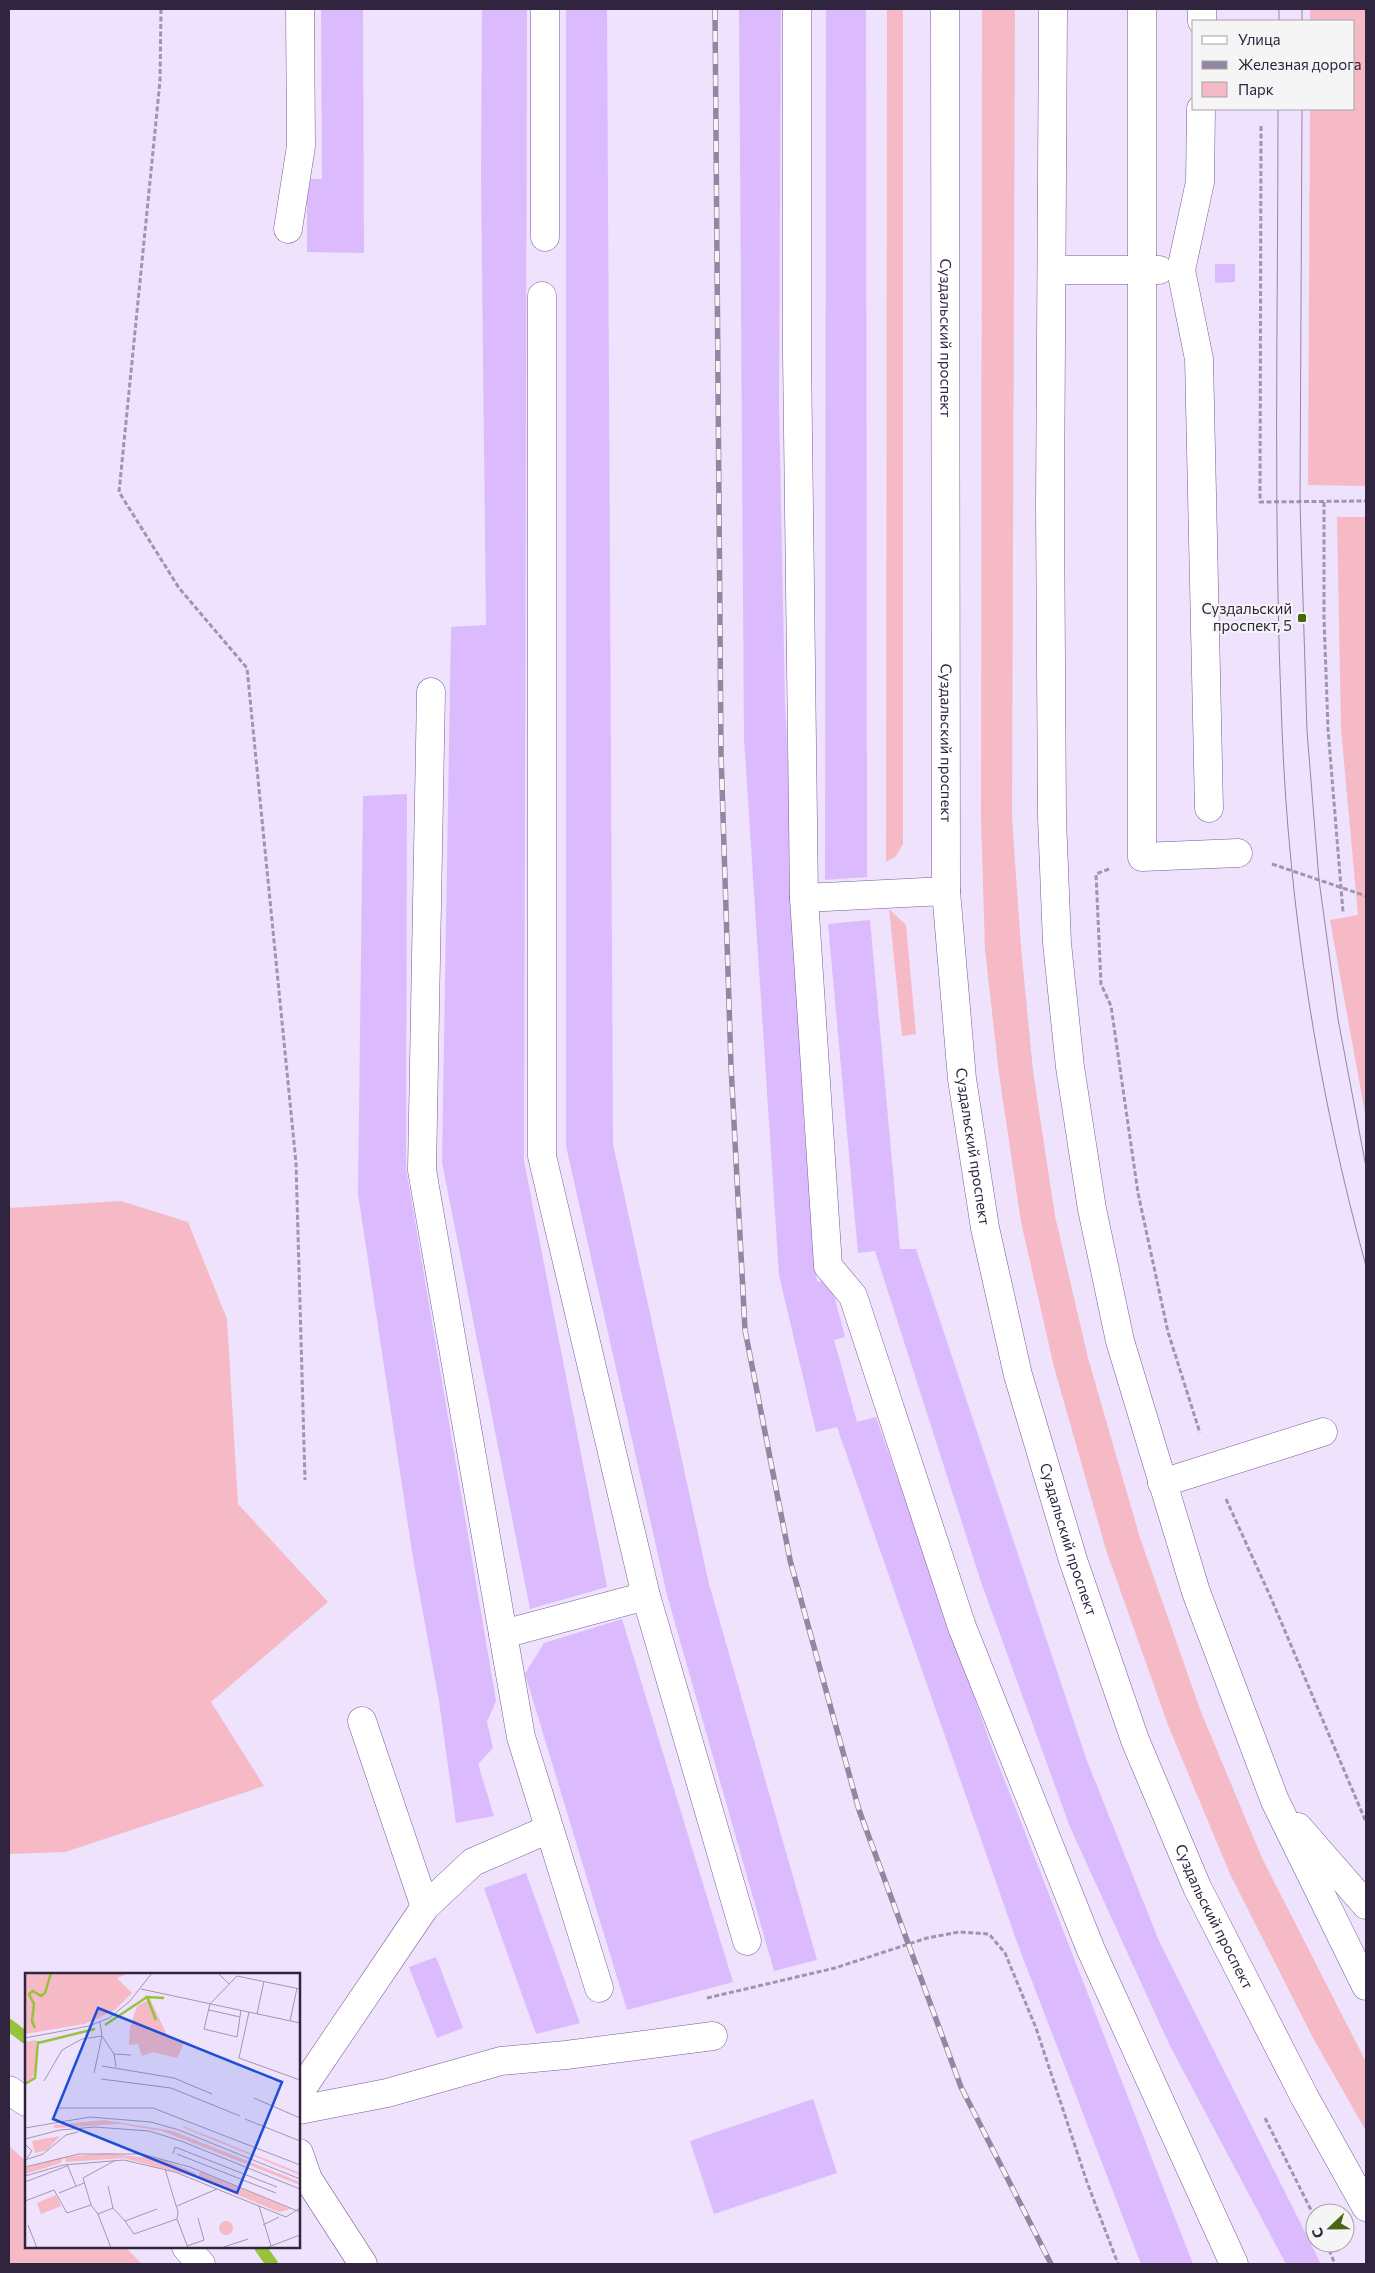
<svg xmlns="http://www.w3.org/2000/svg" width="1375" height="2273" viewBox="0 0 1375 2273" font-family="Commissioner,sans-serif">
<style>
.green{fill:#f5bac5}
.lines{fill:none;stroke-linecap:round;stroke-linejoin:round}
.stream{stroke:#96c33a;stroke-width:12}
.building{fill:#dbbbfd}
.minor-casing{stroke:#795b97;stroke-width:29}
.major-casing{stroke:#795b97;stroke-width:29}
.path{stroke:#a094ae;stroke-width:3;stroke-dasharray:5 2.5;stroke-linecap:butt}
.minor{stroke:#fff;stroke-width:28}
.major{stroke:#fff;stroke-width:28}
.tram{stroke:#9386a1;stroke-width:1}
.rail-casing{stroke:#9386a1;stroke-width:5.5}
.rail{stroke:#f5f5f5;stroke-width:4;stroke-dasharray:11;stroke-linecap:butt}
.poi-dot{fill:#4b6515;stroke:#f5f5f5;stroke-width:2}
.labels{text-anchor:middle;stroke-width:4;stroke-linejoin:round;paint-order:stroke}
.street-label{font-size:15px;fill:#31243e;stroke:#f5f5f5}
.poi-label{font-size:15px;fill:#31243e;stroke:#f5f5f5;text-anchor:end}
.inset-river{fill:none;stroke:#96c33a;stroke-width:2.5}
.inset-road{fill:none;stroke:#a296b1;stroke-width:1}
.view{fill:#1d4ed8;fill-opacity:0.15;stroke:#1d4ed8;stroke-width:2.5}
.inset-edge{fill:none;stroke:#31243e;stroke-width:2.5}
</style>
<rect width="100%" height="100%" fill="#eee2fd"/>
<g class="green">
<path d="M887 9H903V844L896 856 886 862Z"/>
<path d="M982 9H1015L1012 818 1021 947 1033 1071 1055 1216 1088 1358 1140 1538 1201 1712 1262 1858 1366 2062V2131L1313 2038 1230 1874 1168 1725 1106 1550 1054 1367 1021 1222 999 1074 985 950 981 819Z"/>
<path d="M1310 9H1366V486L1308 485 1310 109H1354V21H1310Z"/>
<path d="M1337 517H1366V1119L1330 920 1358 915 1341 729Z"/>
<path d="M889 909 906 925 916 1034 902 1036Z"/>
<path d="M121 1201 188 1222 227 1319 238 1504 328 1602 211 1702 264 1786 65 1852 9 1854V1208Z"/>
<path d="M9 2146 26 2161V2247H125L142 2264H9Z"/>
</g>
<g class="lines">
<g class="stream">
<path d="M9 2025 26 2038"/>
<path d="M260 2247 272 2264"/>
</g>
</g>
<g class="building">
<path d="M321 9H363L364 253 307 252V179H322Z"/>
<path d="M482 9H527L524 1161 607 1587 530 1609 442 1162 451 627 486 625 481 178Z"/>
<path d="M566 9H607L613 1144 709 1584 817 1960 774 1971 667 1595 566 1146Z"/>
<path d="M739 9H781L779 406 785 702 804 1126 817 1282 830 1280 845 1337 834 1340 857 1422 876 1417 992 1748 1193 2264H1141L1018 1945 837 1427 816 1432 779 1275 744 739Z"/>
<path d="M826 9H866L867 877 825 880Z"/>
<path d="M1215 264H1235V282L1215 283Z"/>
<path d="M407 794 406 1168 496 1701 487 1722 493 1748 478 1764 494 1816 456 1823 439 1701 413 1558 358 1194 363 796Z"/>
<path d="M870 920 900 1249H916L1087 1761 1159 1941 1321 2264H1286L1169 2044 1070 1827 981 1582 875 1251 858 1253 828 924Z"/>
<path d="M622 1619 733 1982 627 2010 525 1674 544 1643Z"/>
<path d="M526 1873 580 2023 536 2034 484 1888Z"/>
<path d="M436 1957 463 2028 437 2038 409 1967Z"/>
<path d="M813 2099 837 2173 714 2214 690 2141Z"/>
</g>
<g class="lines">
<defs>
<g id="minor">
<path d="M545 9V237"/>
<path d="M797 9V354L804 898 828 1266 853 1296 962 1627 1091 1950 1234 2264"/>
<path d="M1142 9V857L1238 853"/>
<path d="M1202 21V9"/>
<path d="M1201 109 1200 182 1181 270 1199 359 1209 808"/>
<path d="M288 229 301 146 300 9"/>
<path d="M1053 270H1159"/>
<path d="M542 296V1156L646 1596 747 1941"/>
<path d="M431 692 422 1170 521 1737 599 1988"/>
<path d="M804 898 946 891"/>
<path d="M1162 1483 1323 1432"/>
<path d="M503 1634 646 1596"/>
<path d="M362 1721 425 1907"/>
<path d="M9 2090 26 2102"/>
<path d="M299 2093 425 1907 473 1862 549 1829"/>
<path d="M299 2110 387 2093 501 2061 566 2055 713 2036"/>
<path d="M299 2153 308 2179 363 2264"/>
<path d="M186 2247 201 2264"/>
</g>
<g id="major">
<path id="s1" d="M945 9 946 891 962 1079 985 1228 1018 1375 1073 1560 1135 1740 1197 1887 1304 2096 1366 2207"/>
<path d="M1053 9 1050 507 1052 818 1057 943 1070 1067 1092 1209 1120 1341 1196 1592 1275 1801 1366 1986"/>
<path d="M1298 1827 1366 1905"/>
</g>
</defs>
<use href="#minor" class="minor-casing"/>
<use href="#major" class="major-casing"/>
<g class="path">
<path d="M161 9 160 81 119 492 179 588 247 668 296 1163 305 1480"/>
<path d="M1261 126 1260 502 1366 501"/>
<path d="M1324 502V618L1328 729 1343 912"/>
<path d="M1272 864 1366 896"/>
<path d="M1109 869 1096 874 1101 984 1111 1006 1138 1193 1168 1332 1200 1433"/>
<path d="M1226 1499 1271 1598 1366 1822"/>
<path d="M707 1998 835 1968 927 1938 959 1932 989 1934 1005 1953 1036 2028 1087 2182 1118 2264"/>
<path d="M1265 2118 1315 2218"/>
<path d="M1326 2243 1335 2264"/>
</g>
<use href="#minor" class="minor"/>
<use href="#major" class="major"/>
<g class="tram">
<path d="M1279 21V9"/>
<path d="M1302 21V9"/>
<path d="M1278 109C1278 316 1273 523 1282 729 1289 910 1318 1092 1366 1266"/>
<path d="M1302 109 1300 502 1307 731 1319 880 1338 1019 1366 1167"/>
</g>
<defs>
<path id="rail" d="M715 9 721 753 731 1066 745 1330 790 1560 859 1810 961 2087 1051 2264"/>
</defs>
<use href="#rail" class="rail-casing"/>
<use href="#rail" class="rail"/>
</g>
<rect class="poi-dot" x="1297" y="613" width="10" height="10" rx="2.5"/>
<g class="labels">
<g class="street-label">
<text dy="5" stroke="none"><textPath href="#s1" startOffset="329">Суздальский проспект</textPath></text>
<text dy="5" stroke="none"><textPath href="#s1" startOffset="734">Суздальский проспект</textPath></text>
<text dy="5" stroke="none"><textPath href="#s1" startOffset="1139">Суздальский проспект</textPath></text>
<text dy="5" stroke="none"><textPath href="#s1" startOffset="1544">Суздальский проспект</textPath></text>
<text dy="5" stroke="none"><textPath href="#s1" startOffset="1949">Суздальский проспект</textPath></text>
</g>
<g class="poi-label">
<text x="1292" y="614">Суздальский<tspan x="1292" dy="17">проспект, 5</tspan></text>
</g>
</g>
<g transform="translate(25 1973)">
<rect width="275" height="275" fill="#eee2fd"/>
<path d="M0 0H103L92 5 107 20 90 37 60 51 0 61ZM125 26 142 62 159 70 152 85 128 79 117 83 113 71 104 72 105 54 112 33ZM11 67V95L7 106 0 109V69ZM79 147 148 158 275 209V212L137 158 95 151 29 155V152ZM158 153 275 200V202L159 155ZM35 163 22 177 10 180 7 168ZM83 180 139 187 171 200 170 204 99 185 41 189 40 184ZM38 184 36 190 0 201V195ZM175 199 266 236 254 239 172 205ZM31 222 36 233 16 241 12 230ZM194 255a7 7 0 1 1 14 0a7 7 0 1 1-14 0Z" fill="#f5bac5"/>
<path class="inset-river" d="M131 47 122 24 139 25M80 52 122 24M10 55 7 48 9 31 4 21 8 18 16 23 20 20 26 0M13 70 70 56M0 111 10 105 13 68"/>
<path class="inset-road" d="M193 0 204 11M116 16 275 50M184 37 215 44M216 37 212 64 179 56 185 31 212 3 275 16M224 39 214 85 275 107M232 41 239 8M265 48 272 15M75 49 77 63 89 81 91 94M0 65 64 53 84 45 105 28 127 0M89 81 106 82M77 93 149 105 187 121M76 106 146 115 215 143M19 108 37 77 57 66 77 63 69 100M229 125 275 145M33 135H128L275 192M220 146 275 168M0 155 65 144 126 149 154 157 275 206M0 166 35 157 70 154 124 158 156 168 275 216M0 171 7 178 2 185M148 181 150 174 252 214M152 181 251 220M0 187 18 181 41 162 53 159M42 191 51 213M0 194 54 181H117L165 194 275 239M0 203 38 192 99 187 150 199 261 244 275 235M0 209 42 193M83 213 88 235M34 220 59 210M0 228 29 217 42 240 66 232 58 205 91 187M66 232 73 241 86 275M152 233 192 216M234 233 246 273 242 275M73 241 88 235 100 248 132 236M152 246 163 275M100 248 109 261 152 246 153 239 140 196M3 252 12 275M238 252 254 244M162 273 179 267 173 245M246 273 275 262M196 275 223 266"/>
<path class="view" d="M73 35 257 109 212 220 28 146Z"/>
<rect width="275" height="275" class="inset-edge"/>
</g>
<rect width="1375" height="2273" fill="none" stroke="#31243e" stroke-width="20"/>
<rect x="1192" y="20" width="162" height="90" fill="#f5f5f5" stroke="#a7a1ac"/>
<rect x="1202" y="36" width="25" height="8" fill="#ffffff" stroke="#a7a1ac"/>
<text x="1238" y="45" font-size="15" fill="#31243e">Улица</text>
<rect x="1202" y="61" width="25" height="8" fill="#9386a1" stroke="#a7a1ac"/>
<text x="1238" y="70" font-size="15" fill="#31243e">Железная дорога</text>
<rect x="1202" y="82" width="25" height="15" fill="#f5bac5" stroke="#a7a1ac"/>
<text x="1238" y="95" font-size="15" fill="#31243e">Парк</text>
<g transform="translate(1330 2228) rotate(248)"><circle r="24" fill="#f5f5f5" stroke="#a7a1ac"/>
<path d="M0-4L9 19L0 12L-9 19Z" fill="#4b6515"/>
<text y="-8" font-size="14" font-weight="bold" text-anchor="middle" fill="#31243e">С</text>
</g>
</svg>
